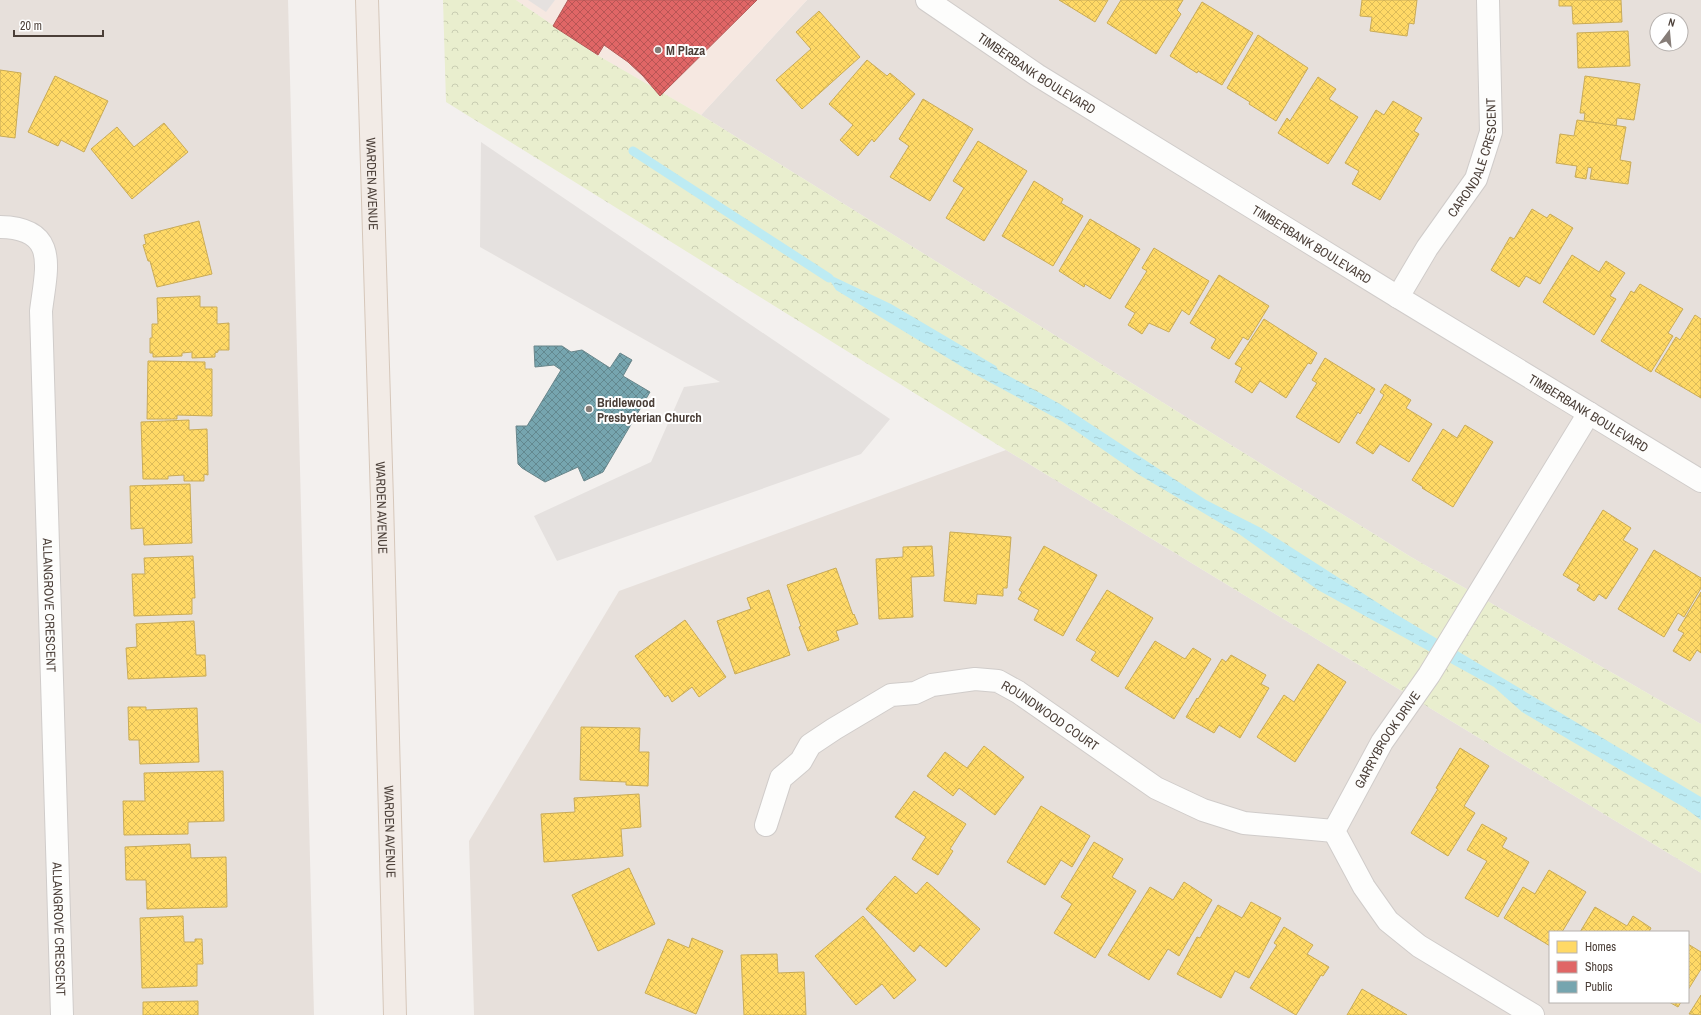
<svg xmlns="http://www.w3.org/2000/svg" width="1701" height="1015" viewBox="0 0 1701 1015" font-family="'Archivo Narrow',sans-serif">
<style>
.residential{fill:#e7e0db;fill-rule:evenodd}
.commercial{fill:#f6e8e1}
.park{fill:url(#park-crowns)}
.parking{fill:#e5e1df}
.water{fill:url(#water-ripples)}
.homes{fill:url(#homes-cross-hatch);stroke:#c9ab58}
.shops{fill:url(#shops-cross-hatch);stroke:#b35a58}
.public{fill:url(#public-cross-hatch);stroke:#69868b}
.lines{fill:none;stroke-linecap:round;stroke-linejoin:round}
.stream{stroke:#bdebf3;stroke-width:9}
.minor-casing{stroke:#d0ccca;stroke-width:24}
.major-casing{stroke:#d6c7ba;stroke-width:24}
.minor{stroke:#fdfdfc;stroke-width:22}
.major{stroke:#f2ebe6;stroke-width:22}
.poi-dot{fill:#867d78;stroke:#fff;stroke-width:1.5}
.labels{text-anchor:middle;stroke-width:4;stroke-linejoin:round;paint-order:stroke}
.poi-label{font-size:13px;font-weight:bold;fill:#4b3f38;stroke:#fff;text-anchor:start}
.street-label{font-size:13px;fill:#4b3f38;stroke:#fff}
</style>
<defs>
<pattern id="park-crowns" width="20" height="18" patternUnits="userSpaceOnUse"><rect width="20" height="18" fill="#e9eece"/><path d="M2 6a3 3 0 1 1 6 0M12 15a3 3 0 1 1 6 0" fill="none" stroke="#c9cdb2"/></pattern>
<pattern id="water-ripples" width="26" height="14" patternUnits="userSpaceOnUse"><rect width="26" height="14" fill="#bdebf3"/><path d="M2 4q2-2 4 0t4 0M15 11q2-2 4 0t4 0" fill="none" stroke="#a4cbd1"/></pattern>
<pattern id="homes-cross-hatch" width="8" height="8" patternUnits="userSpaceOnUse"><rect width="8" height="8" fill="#ffd966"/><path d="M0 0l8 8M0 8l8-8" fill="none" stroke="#dcbb59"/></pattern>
<pattern id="shops-cross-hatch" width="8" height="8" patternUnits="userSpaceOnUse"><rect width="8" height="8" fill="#e06666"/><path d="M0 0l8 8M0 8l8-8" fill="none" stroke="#b85555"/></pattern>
<pattern id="public-cross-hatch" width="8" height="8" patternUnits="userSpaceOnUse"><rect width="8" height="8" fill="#76a5af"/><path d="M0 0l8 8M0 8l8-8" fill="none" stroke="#63888f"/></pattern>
</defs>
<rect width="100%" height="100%" fill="#f3f0ee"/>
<g class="residential">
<path d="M0 0H288L314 1015H0Z"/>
<path d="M807 0H1701V724L1411 557 701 115ZM1657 20H1681V44H1657Z"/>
<path d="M1006 450 1701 873V1015H474L469 841 619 591ZM1550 932H1688V1002H1550Z"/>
</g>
<path class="commercial" d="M516 0H807L701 115 592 52Z"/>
<path class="park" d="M443 0H516L592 52 701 115 1411 557 1701 724V873L1006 450 446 102Z"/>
<g class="parking">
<path d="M528 0H555L546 12Z"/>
<path d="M481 142 890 419 861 454 557 561 534 516 651 462 684 387 720 382 480 247Z"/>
</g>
<path class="water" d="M832 276 891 304 996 366 998 370 1060 404 1206 500 1261 528 1389 610 1701 797V820L1685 808 1522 712 1494 687 1318 590 1239 534 1141 476 1063 422 969 371 836 290 829 279Z"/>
<g class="homes">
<path d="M1059 0H1108L1095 22Z"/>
<path d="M1121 0H1183L1177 10 1181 14 1156 54 1107 23Z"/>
<path d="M1362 0H1417L1414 24 1409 23 1407 36 1370 31 1372 17 1360 16Z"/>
<path d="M1559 0H1621L1622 22 1573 24 1572 6H1559Z"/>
<path d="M1202 2 1253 33 1222 85 1198 71 1197 73 1170 56Z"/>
<path d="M819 11 860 57 802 109 776 80 811 49 796 32Z"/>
<path d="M1628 31 1630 66 1578 68 1577 33Z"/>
<path d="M1258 35 1308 68 1276 121 1249 104 1250 102 1227 88Z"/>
<path d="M867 60 887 76 890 73 915 94 874 142 872 139 858 156 840 140 853 125 829 104Z"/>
<path d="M0 70 21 73 15 138 0 136Z"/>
<path d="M55 76 108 101 84 152 61 140 58 146 28 132Z"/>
<path d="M1585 76 1640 84 1634 120 1617 118 1616 126 1584 121 1585 113H1580Z"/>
<path d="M1318 77 1336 89 1329 99 1358 117 1328 164 1278 133 1287 118 1290 121Z"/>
<path d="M923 99 973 129 930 201 890 177 909 146 899 139Z"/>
<path d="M1393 101 1422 118 1414 131 1419 134 1380 200 1352 184 1359 171 1345 163 1376 110 1384 115Z"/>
<path d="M1577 120 1626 127 1620 160 1631 162 1628 184 1590 179 1592 168 1588 167 1586 179 1575 177 1577 166 1556 163 1560 134 1574 136Z"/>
<path d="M164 123 188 152 132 199 91 149 117 127 134 147Z"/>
<path d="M978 141 1027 171 984 241 946 218 964 188 953 181Z"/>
<path d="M1034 181 1063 199 1061 203 1083 216 1053 266 1002 236Z"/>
<path d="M1532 209 1547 218 1550 214 1573 228 1540 284 1526 276 1519 287 1491 270 1510 237 1514 239Z"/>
<path d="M1090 219 1140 249 1110 299 1085 284 1084 287 1059 271Z"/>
<path d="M199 221 212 274 157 287 150 261H148L143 245 146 244 144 235Z"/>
<path d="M1154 248 1209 281 1189 315 1182 310 1169 332 1149 323 1142 334 1128 325 1135 313 1125 307 1147 271 1142 268Z"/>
<path d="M1572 255 1599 272 1606 261 1625 273 1610 296 1616 299 1594 335 1543 302Z"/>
<path d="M1219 275 1269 306 1248 340 1243 337 1229 359 1211 348 1216 339 1190 323Z"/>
<path d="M1640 284 1683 309 1668 333 1673 336 1651 372 1601 341 1631 291 1634 293Z"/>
<path d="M200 296V307H217V324L229 323V350H218V352L215 353V357L192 358V352L182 353V356L153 357V353H150V338H152V324H158L157 298Z"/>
<path d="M1695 315 1701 319V398L1655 371 1676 337 1680 340Z"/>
<path d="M1264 319 1317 353 1311 364 1308 363 1286 398 1260 381 1252 393 1235 382 1242 368 1235 364Z"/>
<path d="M1325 358 1375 389 1360 414 1358 412 1339 443 1296 417 1317 383 1312 380Z"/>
<path d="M148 361 205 362V369H212V416L177 415V419H147Z"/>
<path d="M1385 384 1411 400 1406 408 1432 424 1409 462 1380 444 1373 454 1356 443 1384 395 1380 392Z"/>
<path d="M189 420V430L207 429 208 475 204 474V481H184V475L168 476V479H143L141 422Z"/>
<path d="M1465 425 1493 442 1453 507 1422 488 1423 487 1412 480 1443 429 1457 438Z"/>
<path d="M190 484 192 543 144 545 143 528 131 529 130 486Z"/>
<path d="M1603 510 1631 528 1623 540 1638 549 1606 599 1599 594 1594 601 1577 590 1580 585 1563 575Z"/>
<path d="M950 532 1011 537 1007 588H1003V596L977 594 976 604 944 601Z"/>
<path d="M932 546 934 576 911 577 913 617 879 619 876 559 903 557V547Z"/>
<path d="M1044 546 1097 575 1063 636 1034 620 1039 610 1018 599 1022 592 1019 590Z"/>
<path d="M1654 550 1701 578V588L1684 617 1678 613 1664 637 1618 609Z"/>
<path d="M193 556 195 598H192V614L134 616 132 574H145L144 558Z"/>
<path d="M836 568 853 615 854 614 858 624 836 631 839 640 808 651 799 627 801 626 787 585Z"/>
<path d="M769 590 790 655 735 674 717 621 751 609 747 598Z"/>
<path d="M1107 590 1153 618 1118 677 1091 660 1096 652 1076 640Z"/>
<path d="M1701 592V653L1697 650 1690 661 1673 651 1684 633 1678 630Z"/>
<path d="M685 620 726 677 699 697 692 687 672 702 668 695 665 697 635 656Z"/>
<path d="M194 621 196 655H205L206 676 128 679 126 648 137 647 136 624Z"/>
<path d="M1155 641 1185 659 1193 648 1211 659 1174 719 1125 688Z"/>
<path d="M1231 655 1266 675 1261 684 1269 688 1240 738 1219 725 1214 733 1186 717 1197 698 1198 699 1222 659 1226 662Z"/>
<path d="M1318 664 1346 682 1295 762 1257 737 1284 695 1294 702Z"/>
<path d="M128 707H146V710L197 708 199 762 140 764 139 740H129Z"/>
<path d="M581 727 640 728 639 752H649L648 786 626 785V782L580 780Z"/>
<path d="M984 746 1024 777 995 815 959 788 953 796 927 776 945 752 967 768Z"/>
<path d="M1460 748 1489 766 1464 806 1475 813 1448 856 1411 833 1438 789 1436 788Z"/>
<path d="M223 771 224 821 188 822V834L124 835 123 801H145L144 773Z"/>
<path d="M914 791 966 824 950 849 953 851 938 875 912 859 926 837 895 817Z"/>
<path d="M639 794 641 827 621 829 623 856 544 862 541 814 575 812 574 798Z"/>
<path d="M1041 806 1090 836 1072 867 1061 860 1045 885 1007 862Z"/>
<path d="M1482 824 1507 838 1502 847 1529 862 1498 917 1465 898 1487 861 1467 850Z"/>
<path d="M1094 842 1123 859 1112 877 1136 891 1095 958 1054 933 1072 904 1061 897Z"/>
<path d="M190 844 191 858 226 857 227 907 147 909 146 880H126L125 847Z"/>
<path d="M629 868 655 924 598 951 572 895Z"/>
<path d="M1549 870 1586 892 1562 932H1550V946L1504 918 1523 887 1535 894Z"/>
<path d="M895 876 916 894 927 882 980 929 946 967 920 945 914 952 866 909Z"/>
<path d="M1184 882 1212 900 1179 956 1168 949 1149 980 1108 955 1150 887 1173 900Z"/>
<path d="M1251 902 1281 918 1249 978 1235 971 1221 998 1177 974 1197 937 1200 938 1218 905 1242 918Z"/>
<path d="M1595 907 1627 926 1633 916 1651 928 1649 932H1580Z"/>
<path d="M183 916 184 942H195V939H202L203 964H197V986L142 988 140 918Z"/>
<path d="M863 916 916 980 894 999 882 984 856 1005 815 956Z"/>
<path d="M1284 927 1313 945 1307 954 1329 967 1323 976 1321 975 1296 1015 1250 988 1277 945 1274 943Z"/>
<path d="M692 938 723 951 696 1014 645 993 668 939 689 948Z"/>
<path d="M1688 944 1701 952V969L1688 990Z"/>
<path d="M777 954 778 973 804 972 806 1015H744L741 955Z"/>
<path d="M1362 989 1402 1012 1407 1015H1347Z"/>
<path d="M1701 995V1015L1689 1014 1696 1003Z"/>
<path d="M198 1001V1015H143V1002Z"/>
<path d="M1669 1002H1681L1678 1007Z"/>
</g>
<path class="shops" d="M568 0H757L660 96 643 76 628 62 604 45 598 55 553 26Z"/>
<path class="public" d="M534 346H562L571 352 582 350 610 368 620 353 632 360 623 376 650 392 603 472 584 481 578 467 545 482 522 468 518 464 516 426H527L561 370 554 365 535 367Z"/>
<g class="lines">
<path class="stream" d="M633 151 829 278"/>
<defs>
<g id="minor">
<path id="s1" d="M927 0 1037 75 1398 297 1701 481"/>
<path id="s2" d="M0 227C60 228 46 269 41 311L62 1015"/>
<path id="s3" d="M1398 297 1427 248 1476 179 1491 132 1488 0"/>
<path id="s4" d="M766 825 781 778 801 761 810 745 834 729 891 695 915 693 932 685 975 679 998 681 1018 692 1156 788 1203 810 1244 823 1334 831"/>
<path id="s5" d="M1533 1015 1419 946 1388 921 1364 887 1334 831 1382 742 1429 675 1589 413"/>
</g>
<g id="major">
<path id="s6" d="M367 0 382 500 395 1015"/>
</g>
</defs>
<use href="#minor" class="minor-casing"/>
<use href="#major" class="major-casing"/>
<use href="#minor" class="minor"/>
<use href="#major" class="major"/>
</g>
<g class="poi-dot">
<circle cx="658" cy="50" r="4"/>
<circle cx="589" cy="409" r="4"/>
</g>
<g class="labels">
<g class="poi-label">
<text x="666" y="55">M Plaza</text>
<text x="597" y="407">Bridlewood<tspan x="597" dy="15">Presbyterian Church</tspan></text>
</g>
<g class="street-label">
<text dy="5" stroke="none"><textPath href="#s1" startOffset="132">TIMBERBANK BOULEVARD</textPath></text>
<text dy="5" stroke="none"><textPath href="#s3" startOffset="161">CARONDALE CRESCENT</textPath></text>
<text dy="5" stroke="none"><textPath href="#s6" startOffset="184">WARDEN AVENUE</textPath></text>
<text dy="5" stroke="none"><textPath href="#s1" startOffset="456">TIMBERBANK BOULEVARD</textPath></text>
<text dy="5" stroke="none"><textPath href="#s1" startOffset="780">TIMBERBANK BOULEVARD</textPath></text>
<text dy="5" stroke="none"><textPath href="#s6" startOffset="508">WARDEN AVENUE</textPath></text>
<text dy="5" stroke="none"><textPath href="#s2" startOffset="409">ALLANGROVE CRESCENT</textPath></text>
<text dy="5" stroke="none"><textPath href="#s4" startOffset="361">ROUNDWOOD COURT</textPath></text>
<text dy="5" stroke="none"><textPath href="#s5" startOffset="384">GARRYBROOK DRIVE</textPath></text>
<text dy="5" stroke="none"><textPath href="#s6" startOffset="832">WARDEN AVENUE</textPath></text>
<text dy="5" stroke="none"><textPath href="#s2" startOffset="733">ALLANGROVE CRESCENT</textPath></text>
</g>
</g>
<rect x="1549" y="931" width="140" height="72" fill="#ffffff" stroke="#b7b2af"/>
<rect x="1557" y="941" width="20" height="12" fill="#ffd966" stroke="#b7b2af"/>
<text x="1585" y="951" font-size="12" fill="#4b3f38">Homes</text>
<rect x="1557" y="961" width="20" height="12" fill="#e06666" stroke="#b7b2af"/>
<text x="1585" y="971" font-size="12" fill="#4b3f38">Shops</text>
<rect x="1557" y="981" width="20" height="12" fill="#76a5af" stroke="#b7b2af"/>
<text x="1585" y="991" font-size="12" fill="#4b3f38">Public</text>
<g transform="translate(1669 32) rotate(16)"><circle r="19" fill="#ffffff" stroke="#b7b2af"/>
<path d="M0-3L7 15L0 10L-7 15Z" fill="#867d78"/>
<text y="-6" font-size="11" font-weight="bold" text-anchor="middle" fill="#4b3f38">N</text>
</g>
<path d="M14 30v6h89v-6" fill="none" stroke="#4b3f38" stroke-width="2"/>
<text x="20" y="30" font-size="12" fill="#4b3f38" stroke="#ffffff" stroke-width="3" paint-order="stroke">20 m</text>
</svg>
